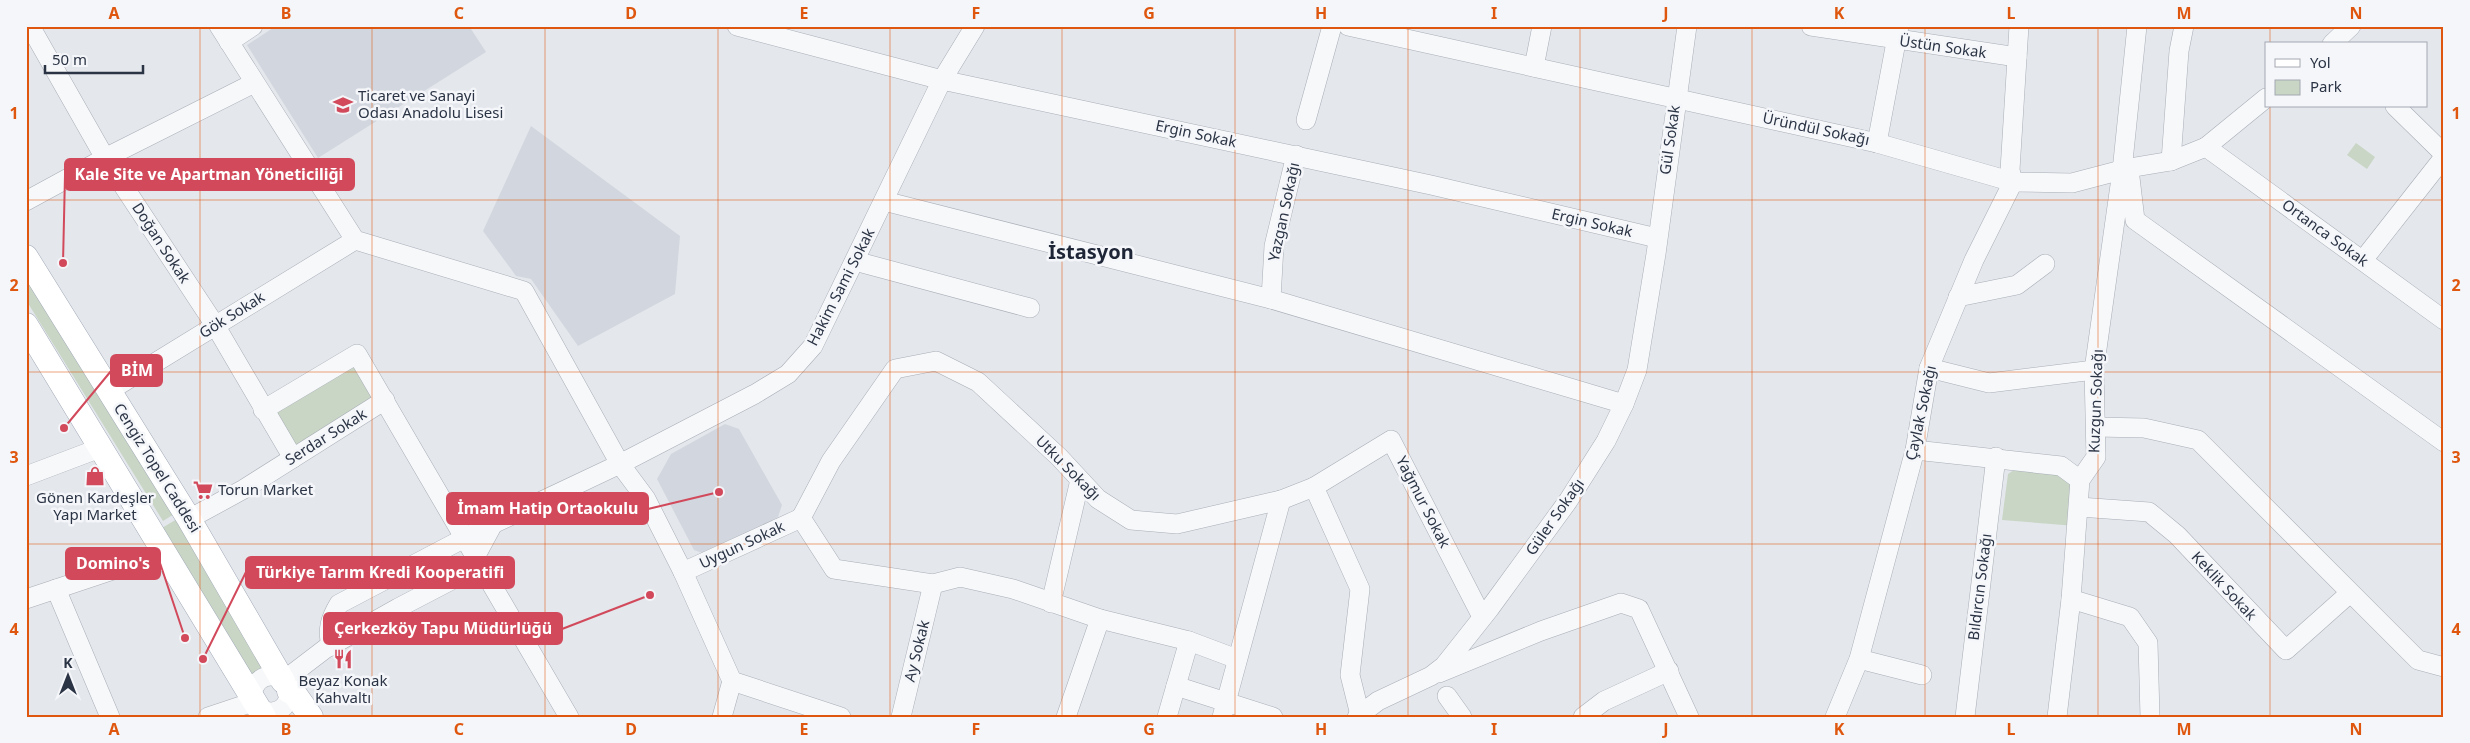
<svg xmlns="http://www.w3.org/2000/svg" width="2470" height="743" viewBox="0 0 2470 743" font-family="'Noto Sans',sans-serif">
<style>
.built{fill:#d2d6de}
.green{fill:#c9d6c5}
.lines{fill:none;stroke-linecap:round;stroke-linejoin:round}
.minor-casing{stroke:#a9aeb7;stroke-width:20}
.major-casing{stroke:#a3abb8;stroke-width:25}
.minor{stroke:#f7f8fa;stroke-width:19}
.major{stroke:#fff;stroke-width:24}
.grid{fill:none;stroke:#df570f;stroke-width:1;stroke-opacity:0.55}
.labels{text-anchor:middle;stroke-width:5;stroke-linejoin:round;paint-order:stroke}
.street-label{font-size:15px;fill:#2b3445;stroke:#f4f6f9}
.poi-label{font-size:15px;fill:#2b3445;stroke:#f4f6f9;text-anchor:start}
.district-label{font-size:20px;font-weight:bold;fill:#1d2536;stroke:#f4f6f9}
.leader{fill:none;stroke:#d1495b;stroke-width:2}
.callout-dot{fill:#d1495b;stroke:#f4f6f9;stroke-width:2}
.callout{fill:#d1495b;stroke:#d1495b;stroke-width:2}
.callout-label{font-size:16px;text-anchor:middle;font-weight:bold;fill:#fff}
.neatline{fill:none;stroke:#df570f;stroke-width:2}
.grid-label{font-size:16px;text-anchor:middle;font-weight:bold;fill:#df570f}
</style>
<rect width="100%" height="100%" fill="#e4e7ec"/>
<g class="built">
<path d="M276 26H469L486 52 318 158 247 45Z"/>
<path d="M531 126 680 236 675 294 578 346 531 279 516 276 483 231Z"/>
<path d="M725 424 739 429 782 505 778 517 708 555 694 550 657 479 671 454Z"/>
</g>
<g class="green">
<path d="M2356 143 2375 157 2367 169 2347 155Z"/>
<path d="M26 264 179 511 163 521 26 300Z"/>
<path d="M354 366 376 397 298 445 295 443 277 412Z"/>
<path d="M2014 470 2057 473 2073 483 2076 526 2002 520 2008 474Z"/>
<path d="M177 519 269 670 251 682 162 528Z"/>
</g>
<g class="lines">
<defs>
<g id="minor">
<path d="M30 26 105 158 215 325 293 458"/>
<path d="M219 26 355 240 524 291 620 464 646 499 683 572 732 681 841 717"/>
<path d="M737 26 942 80 1431 185 1657 238"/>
<path d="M1348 26 1877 143 2013 182 2072 183 2129 168 2171 161 2206 147 2266 98"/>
<path d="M1811 26 2017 57"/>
<path d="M229 42 253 26"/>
<path d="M2332 44 2351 26"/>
<path d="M1534 67 1542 26"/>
<path d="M2395 106 2444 154"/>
<path d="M1306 120 1332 26"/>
<path d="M1877 143 1899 26"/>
<path d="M2206 147 2444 320"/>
<path d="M2171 161 2179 51 2184 26"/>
<path d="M2129 169 2135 220 2444 442"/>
<path d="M26 201 105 158 254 83"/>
<path d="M884 201 1271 299 1624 404"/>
<path d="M2363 260 2444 157"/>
<path d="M855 261 1030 308"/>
<path d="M1958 297 2017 285 2045 264"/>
<path d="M1271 299 1274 246 1296 155"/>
<path d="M1929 368 1989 383 2094 370"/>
<path d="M109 391 355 240"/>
<path d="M263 410 357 354 569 717"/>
<path d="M2096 427 2144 428 2198 440 2418 660 2444 667"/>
<path d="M1915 450 2061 466 2080 480"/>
<path d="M26 476 100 448"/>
<path d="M1314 487 1391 440 1482 617"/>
<path d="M2079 507 2149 512 2177 535 2286 650 2350 593"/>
<path d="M801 518 831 461 895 369 936 361 978 382 1059 457 1098 499 1131 520 1177 524 1281 500 1314 487 1360 589 1350 675 1360 715"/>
<path d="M801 518 834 569 933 584 960 577 1013 589 1100 619 1189 641 1237 659"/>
<path d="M189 519 244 489 385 400"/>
<path d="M683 572 801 518"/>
<path d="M56 589 110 717"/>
<path d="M26 599 164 553"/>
<path d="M2071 599 2130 617 2148 643 2150 717"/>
<path d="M1051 603 1080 480"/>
<path d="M331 646C327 629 330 619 339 604L476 532"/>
<path d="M1859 659 1922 675"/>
<path d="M1439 673 1541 631 1621 603 1639 609 1689 717"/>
<circle cx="271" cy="694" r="18"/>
<path d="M283 681 325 649 398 608 467 572 493 524 620 464 755 394 788 374 813 346 942 80 975 26"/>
<path d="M1176 686 1273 717"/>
<path d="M1447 696 1462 717"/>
<path d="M208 717 253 702"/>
<path d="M722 717 732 681"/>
<path d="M901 717 933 584"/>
<path d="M1066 717 1100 619"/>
<path d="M1167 717 1189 641"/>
<path d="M1222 717 1281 500"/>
<path d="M1357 717 1378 701 1431 676 1444 666 1490 608 1568 501 1606 441 1624 404 1637 370 1656 254 1687 26"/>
<path d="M1583 717 1604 701 1669 671"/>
<path d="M1835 717 1859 659 1915 450 1929 368 1974 260 2013 182 2010 170 2019 26"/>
<path d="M1965 717 1996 457"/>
<path d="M2057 717 2071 599 2080 480 2096 457 2094 370 2122 171 2137 26"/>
</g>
<g id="major">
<path d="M26 257 189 519 283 681"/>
<path d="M26 325 264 717"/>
<path d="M289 691 294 693 311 717"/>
</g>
</defs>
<use href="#minor" class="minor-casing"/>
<use href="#major" class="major-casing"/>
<use href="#minor" class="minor"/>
<use href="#major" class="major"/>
</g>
<path class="grid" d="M200 26V717M372 26V717M545 26V717M718 26V717M890 26V717M1062 26V717M1235 26V717M1408 26V717M1580 26V717M1752 26V717M1925 26V717M2098 26V717M2270 26V44M2270 106V717M26 200H2444M26 372H2444M26 544H2444"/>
<defs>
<symbol id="school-bare" viewBox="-9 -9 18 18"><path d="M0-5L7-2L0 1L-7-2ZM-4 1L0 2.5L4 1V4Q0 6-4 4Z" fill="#d1495b" stroke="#f4f6f9" stroke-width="2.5" paint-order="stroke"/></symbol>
<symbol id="shop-bare" viewBox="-9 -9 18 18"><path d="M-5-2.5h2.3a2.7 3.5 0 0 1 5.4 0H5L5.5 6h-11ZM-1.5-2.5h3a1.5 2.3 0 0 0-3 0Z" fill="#d1495b" stroke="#f4f6f9" stroke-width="2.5" paint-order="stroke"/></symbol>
<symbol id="supermarket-bare" viewBox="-9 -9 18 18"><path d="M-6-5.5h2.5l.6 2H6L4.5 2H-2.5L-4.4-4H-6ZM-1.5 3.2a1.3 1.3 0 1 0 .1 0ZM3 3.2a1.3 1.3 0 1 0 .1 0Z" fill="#d1495b" stroke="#f4f6f9" stroke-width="2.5" paint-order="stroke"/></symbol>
<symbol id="restaurant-bare" viewBox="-9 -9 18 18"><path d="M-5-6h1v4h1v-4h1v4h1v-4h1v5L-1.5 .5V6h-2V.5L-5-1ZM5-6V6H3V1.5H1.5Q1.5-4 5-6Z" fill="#d1495b" stroke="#f4f6f9" stroke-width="2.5" paint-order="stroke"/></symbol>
</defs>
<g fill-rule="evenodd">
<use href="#school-bare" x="329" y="91" width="28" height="28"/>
<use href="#shop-bare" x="81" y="462" width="28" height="28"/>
<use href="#supermarket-bare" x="189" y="476" width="28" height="28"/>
<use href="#restaurant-bare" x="329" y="645" width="28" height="28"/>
</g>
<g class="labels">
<g class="street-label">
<text transform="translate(1943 47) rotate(8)" y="5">Üstün Sokak</text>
<text transform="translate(1816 129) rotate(12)" y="5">Üründül Sokağı</text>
<text transform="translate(1196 134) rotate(12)" y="5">Ergin Sokak</text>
<text transform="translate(1670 140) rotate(-82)" y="5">Gül Sokak</text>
<text transform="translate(1284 212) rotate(-78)" y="5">Yazgan Sokağı</text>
<text transform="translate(1592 223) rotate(13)" y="5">Ergin Sokak</text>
<text transform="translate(2325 233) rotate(36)" y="5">Ortanca Sokak</text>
<text transform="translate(161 243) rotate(57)" y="5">Doğan Sokak</text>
<text transform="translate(841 287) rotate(-63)" y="5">Hakim Sami Sokak</text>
<text transform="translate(232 315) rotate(-32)" y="5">Gök Sokak</text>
<text transform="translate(2096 401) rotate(-88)" y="5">Kuzgun Sokağı</text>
<text transform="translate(1921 413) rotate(-78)" y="5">Çaylak Sokağı</text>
<text transform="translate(326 437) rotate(-32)" y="5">Serdar Sokak</text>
<text transform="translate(157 468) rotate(58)" y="5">Cengiz Topel Caddesi</text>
<text transform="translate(1068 468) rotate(45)" y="5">Utku Sokağı</text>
<text transform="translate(1423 502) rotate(63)" y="5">Yağmur Sokak</text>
<text transform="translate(1555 517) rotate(-55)" y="5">Güler Sokağı</text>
<text transform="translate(742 545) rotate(-25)" y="5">Uygun Sokak</text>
<text transform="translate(2224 586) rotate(47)" y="5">Keklik Sokak</text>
<text transform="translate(1980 587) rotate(-83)" y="5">Bıldırcın Sokağı</text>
<text transform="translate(917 651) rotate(-76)" y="5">Ay Sokak</text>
</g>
<g class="poi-label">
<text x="358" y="101">Ticaret ve Sanayi<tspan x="358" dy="17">Odası Anadolu Lisesi</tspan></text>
<text x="218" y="495">Torun Market</text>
<text x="95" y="503" text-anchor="middle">Gönen Kardeşler<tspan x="95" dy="17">Yapı Market</tspan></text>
<text x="343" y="686" text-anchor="middle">Beyaz Konak<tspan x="343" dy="17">Kahvaltı</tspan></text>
</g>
<g class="district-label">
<text x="1091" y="259">İstasyon</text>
</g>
</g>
<path class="leader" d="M63 263L65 175M64 428L111 371M719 492L648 509M185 638L160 563M203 659L246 572M650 595L562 629"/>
<g class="callout-dot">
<circle cx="63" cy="263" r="5"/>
<circle cx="64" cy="428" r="5"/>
<circle cx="719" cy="492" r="5"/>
<circle cx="185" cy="638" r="5"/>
<circle cx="203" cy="659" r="5"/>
<circle cx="650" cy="595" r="5"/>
</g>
<g class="callout">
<rect x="65" y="159" width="289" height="31" rx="5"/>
<rect x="111" y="355" width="51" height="31" rx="5"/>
<rect x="447" y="493" width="201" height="31" rx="5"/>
<rect x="66" y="548" width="94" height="31" rx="5"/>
<rect x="246" y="557" width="268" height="31" rx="5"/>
<rect x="324" y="613" width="238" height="31" rx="5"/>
</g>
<g class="callout-label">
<text x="209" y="180">Kale Site ve Apartman Yöneticiliği</text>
<text x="137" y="376">BİM</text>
<text x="548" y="514">İmam Hatip Ortaokulu</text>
<text x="113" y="569">Domino's</text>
<text x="380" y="578">Türkiye Tarım Kredi Kooperatifi</text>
<text x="443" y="634">Çerkezköy Tapu Müdürlüğü</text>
</g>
<rect width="2470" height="743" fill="none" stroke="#f4f6f9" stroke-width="55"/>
<rect x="2265" y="42" width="162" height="65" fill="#f4f6f9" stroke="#a4a8b1"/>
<rect x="2275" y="59" width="25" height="8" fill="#ffffff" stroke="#a4a8b1"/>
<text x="2310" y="68" font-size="15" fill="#2b3445">Yol</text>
<rect x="2275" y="80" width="25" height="15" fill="#c9d6c5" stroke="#a4a8b1"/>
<text x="2310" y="92" font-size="15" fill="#2b3445">Park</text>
<g transform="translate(68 676)" stroke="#f4f6f9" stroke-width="4" paint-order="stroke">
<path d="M0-4L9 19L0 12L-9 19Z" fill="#2b3445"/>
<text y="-8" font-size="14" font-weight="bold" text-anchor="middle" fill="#2b3445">K</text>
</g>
<path d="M45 65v8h98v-8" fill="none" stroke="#2b3445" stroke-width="2.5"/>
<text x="52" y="65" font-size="15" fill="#2b3445" stroke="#f4f6f9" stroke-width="4" paint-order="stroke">50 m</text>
<rect x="28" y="28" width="2414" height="688" class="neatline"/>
<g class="grid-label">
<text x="114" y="19">A</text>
<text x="286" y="19">B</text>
<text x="459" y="19">C</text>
<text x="631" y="19">D</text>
<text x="804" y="19">E</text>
<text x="976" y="19">F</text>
<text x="1149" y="19">G</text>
<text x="1321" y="19">H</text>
<text x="1494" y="19">I</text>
<text x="1666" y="19">J</text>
<text x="1839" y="19">K</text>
<text x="2011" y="19">L</text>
<text x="2184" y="19">M</text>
<text x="2356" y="19">N</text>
<text x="14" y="119">1</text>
<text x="2456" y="119">1</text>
<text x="14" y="291">2</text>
<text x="2456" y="291">2</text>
<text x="14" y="463">3</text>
<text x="2456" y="463">3</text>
<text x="14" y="635">4</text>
<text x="2456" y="635">4</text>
<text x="114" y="735">A</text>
<text x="286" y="735">B</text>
<text x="459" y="735">C</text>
<text x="631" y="735">D</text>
<text x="804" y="735">E</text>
<text x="976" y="735">F</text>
<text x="1149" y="735">G</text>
<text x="1321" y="735">H</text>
<text x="1494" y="735">I</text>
<text x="1666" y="735">J</text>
<text x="1839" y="735">K</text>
<text x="2011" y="735">L</text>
<text x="2184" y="735">M</text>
<text x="2356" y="735">N</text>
</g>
</svg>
